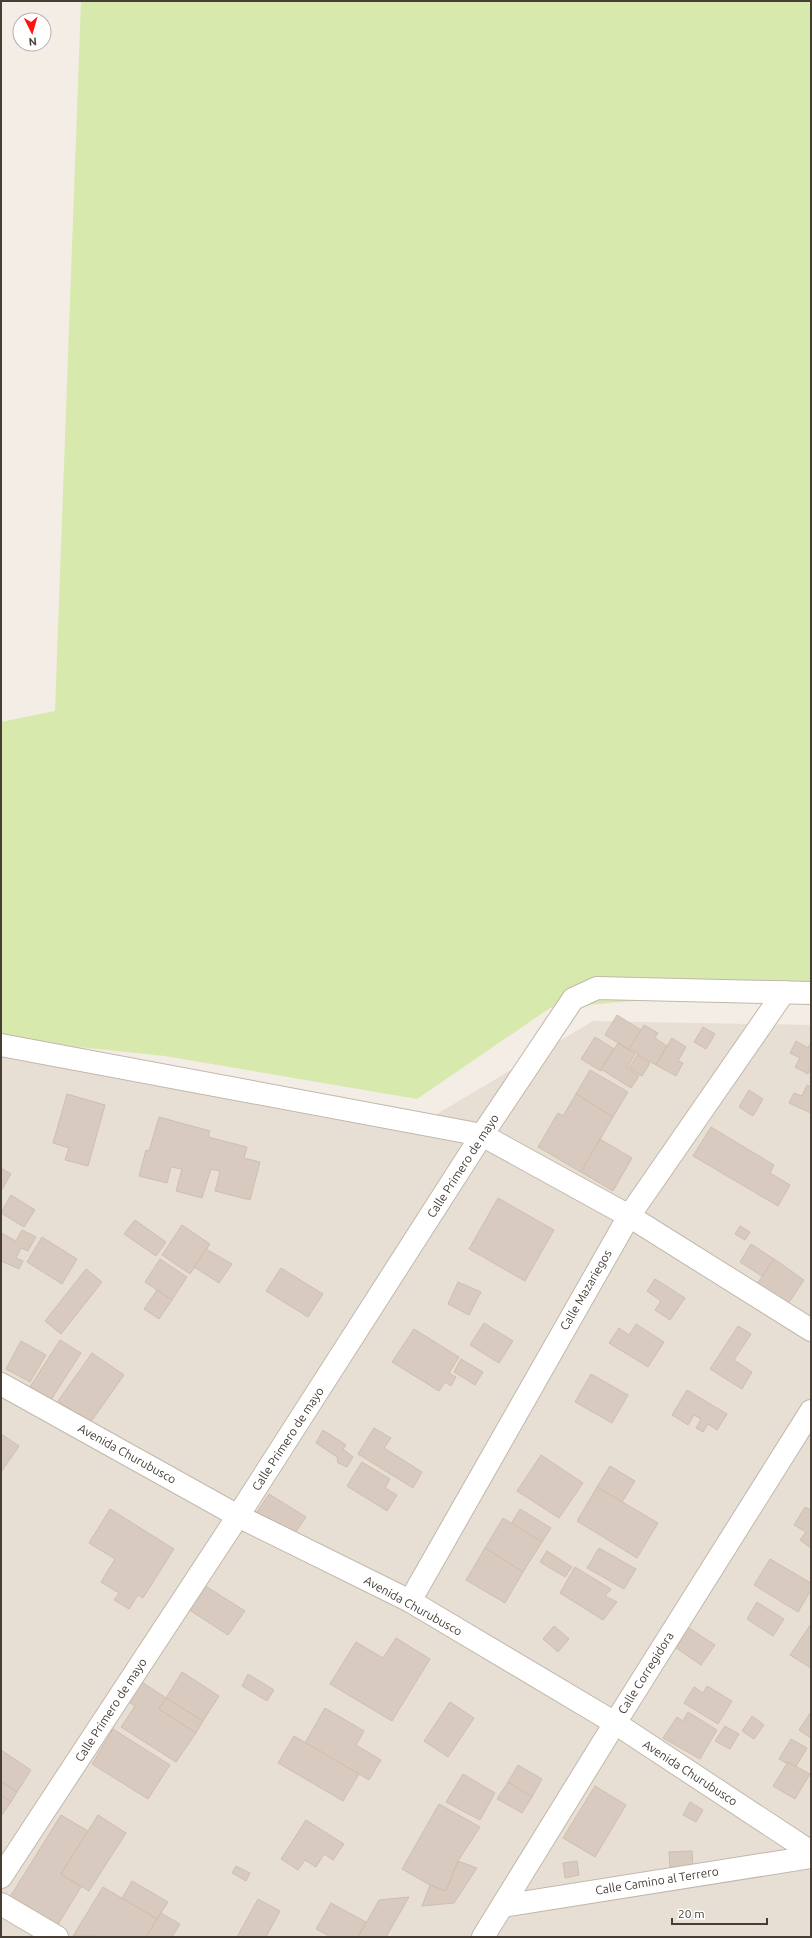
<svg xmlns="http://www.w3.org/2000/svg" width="812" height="1938" viewBox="0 0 812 1938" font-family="Ubuntu,sans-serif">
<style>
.residential{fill:#e8dfd4}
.green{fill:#d7e9ad}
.building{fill:#d8cabe;stroke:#d0beae}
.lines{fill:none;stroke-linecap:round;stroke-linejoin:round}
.minor-casing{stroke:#c2b7ab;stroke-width:24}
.minor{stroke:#fff;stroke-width:22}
.labels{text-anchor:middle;stroke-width:3;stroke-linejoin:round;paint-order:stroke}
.street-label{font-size:12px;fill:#463d35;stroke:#fff}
</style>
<rect width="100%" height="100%" fill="#f3ede6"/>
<path class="residential" d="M593 1021 811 1025V1937H1V1046L427 1120Z"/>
<path class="green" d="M81 1H811V998L717 994 550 1008 417 1099 165 1056 1 1039V722L55 711Z"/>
<g class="building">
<path d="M617 1015 641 1030 629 1049 605 1035Z"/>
<path d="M644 1025 658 1033 655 1038 667 1046 656 1065 629 1049Z"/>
<path d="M703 1027 715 1034 706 1049 694 1042Z"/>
<path d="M595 1037 614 1049 601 1071 581 1059Z"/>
<path d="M672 1038 686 1047 678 1061 683 1063 676 1076 656 1065Z"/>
<path d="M796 1041 808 1048 811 1042V1068L808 1074 795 1067 800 1058 790 1053Z"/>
<path d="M618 1043 635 1054 627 1068 639 1076 631 1088 601 1069Z"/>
<path d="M637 1055 650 1063 642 1076 629 1068Z"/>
<path d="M590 1070 628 1092 613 1117 576 1094Z"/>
<path d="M807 1085 811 1087V1113L789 1103 794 1093 802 1096Z"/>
<path d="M749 1090 763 1099 753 1116 739 1107Z"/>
<path d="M67 1094 105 1105 88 1166 65 1160 69 1148 53 1143Z"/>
<path d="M576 1094 613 1117 581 1172 538 1147 558 1113 563 1116Z"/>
<path d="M159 1117 210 1131 208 1137 247 1147 244 1158 260 1162 250 1200 215 1191 220 1171 211 1169 202 1198 176 1191 182 1169 171 1167 167 1183 139 1176 146 1150 149 1151Z"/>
<path d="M711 1127 774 1165 770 1173 790 1185 778 1206 693 1156Z"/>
<path d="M600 1139 632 1158 613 1191 581 1172Z"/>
<path d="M1 1168 11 1174 1 1191Z"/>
<path d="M11 1195 35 1210 24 1227 1 1213Z"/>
<path d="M498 1198 554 1230 525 1281 469 1249Z"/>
<path d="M135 1220 166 1242 156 1256 124 1234Z"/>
<path d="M182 1225 210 1244 190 1274 162 1255Z"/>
<path d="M740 1226 750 1232 745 1240 735 1234Z"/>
<path d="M22 1230 36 1237 28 1251 21 1248 16 1258 23 1261 19 1269 1 1261V1233L16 1241Z"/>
<path d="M42 1237 77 1259 62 1284 27 1262Z"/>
<path d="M751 1244 774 1259 762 1276 740 1262Z"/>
<path d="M206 1249 232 1264 219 1283 194 1267Z"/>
<path d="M160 1259 187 1277 172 1300 145 1282Z"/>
<path d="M774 1259 804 1280 788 1304 757 1284Z"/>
<path d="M281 1268 323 1294 308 1317 266 1291Z"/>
<path d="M86 1269 102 1282 61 1334 45 1321Z"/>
<path d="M655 1279 685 1298 670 1320 655 1310 661 1301 647 1291Z"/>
<path d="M458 1282 481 1292 469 1315 448 1304Z"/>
<path d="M157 1290 172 1300 159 1319 144 1309Z"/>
<path d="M484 1323 513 1341 499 1363 470 1345Z"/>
<path d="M636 1324 664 1342 648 1367 609 1343 619 1328 629 1335Z"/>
<path d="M738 1326 751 1334 734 1360 752 1372 742 1389 710 1369Z"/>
<path d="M414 1329 459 1357 449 1373 456 1377 451 1386 445 1382 439 1391 392 1362Z"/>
<path d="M60 1340 81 1353 49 1403 28 1390Z"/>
<path d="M21 1341 46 1355 30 1382 6 1369Z"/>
<path d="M92 1353 124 1375 90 1423 58 1401Z"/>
<path d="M461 1359 483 1372 475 1385 454 1372Z"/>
<path d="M591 1374 628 1395 612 1423 575 1402Z"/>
<path d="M687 1390 727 1414 717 1430 708 1424 703 1432 696 1428 701 1419 694 1415 688 1425 672 1415Z"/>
<path d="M374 1428 391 1438 384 1448 422 1472 413 1488 358 1454Z"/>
<path d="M323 1430 346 1445 343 1449 353 1457 347 1467 338 1463 337 1457 316 1443Z"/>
<path d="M1 1434 19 1446 1 1472Z"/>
<path d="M541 1455 583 1483 559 1518 517 1491Z"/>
<path d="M362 1462 390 1479 385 1488 397 1495 387 1511 347 1486Z"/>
<path d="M610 1466 635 1481 622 1502 597 1487Z"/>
<path d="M597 1487 658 1523 637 1558 577 1521Z"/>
<path d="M269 1494 306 1517 291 1539 255 1515Z"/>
<path d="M805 1507 811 1510V1548L800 1540 806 1532 794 1525Z"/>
<path d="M110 1509 174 1549 143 1598 138 1595 129 1609 114 1600 119 1593 101 1582 115 1559 89 1543Z"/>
<path d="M520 1509 551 1528 542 1542 511 1524Z"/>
<path d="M503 1518 542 1542 523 1572 485 1548Z"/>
<path d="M485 1548 523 1572 505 1603 466 1580Z"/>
<path d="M599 1548 636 1569 624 1589 587 1568Z"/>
<path d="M547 1551 572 1567 565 1577 540 1562Z"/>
<path d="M770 1559 811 1583V1590L798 1612 754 1585Z"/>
<path d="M575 1567 611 1589 605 1596 617 1602 603 1620 560 1593Z"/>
<path d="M204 1585 245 1611 228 1635 188 1609Z"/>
<path d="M757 1602 784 1619 773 1636 747 1619Z"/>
<path d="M811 1624V1668L790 1655Z"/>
<path d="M554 1626 569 1639 558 1652 543 1639Z"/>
<path d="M686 1626 715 1645 701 1665 672 1645Z"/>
<path d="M396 1638 430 1659 392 1721 330 1684 356 1642 383 1658Z"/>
<path d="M182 1672 219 1696 203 1721 166 1698Z"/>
<path d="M248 1674 274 1690 267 1701 242 1686Z"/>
<path d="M139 1680 166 1698 159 1709 196 1733 176 1762 121 1727 135 1706 126 1700Z"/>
<path d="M707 1686 732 1701 718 1724 684 1703 694 1687 703 1693Z"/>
<path d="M166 1698 203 1721 196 1733 159 1709Z"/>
<path d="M450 1702 474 1718 448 1757 424 1741Z"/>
<path d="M325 1708 364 1731 356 1745 381 1760 369 1780 305 1743Z"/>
<path d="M688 1712 717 1730 700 1759 663 1738 677 1717 683 1721Z"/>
<path d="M811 1712V1738L799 1730Z"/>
<path d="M752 1716 764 1725 754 1739 742 1731Z"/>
<path d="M725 1726 739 1734 730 1749 715 1741Z"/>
<path d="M113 1729 170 1765 148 1799 92 1764Z"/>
<path d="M294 1736 359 1774 343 1801 278 1763Z"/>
<path d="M791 1739 807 1748 795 1768 779 1759Z"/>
<path d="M1 1750 31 1770 17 1792 1 1781Z"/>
<path d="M788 1762 810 1774 795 1799 773 1786Z"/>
<path d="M518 1765 542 1779 532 1797 508 1782Z"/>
<path d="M463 1774 495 1793 480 1820 446 1802Z"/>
<path d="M1 1781 17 1792 11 1802 1 1795Z"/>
<path d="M508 1782 532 1797 522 1813 497 1799Z"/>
<path d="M595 1786 626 1805 595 1857 563 1838Z"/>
<path d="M1 1795 11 1802 1 1816Z"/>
<path d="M690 1802 703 1810 696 1822 683 1815Z"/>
<path d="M439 1804 480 1827 458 1861 446 1891 430 1885 402 1869Z"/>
<path d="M61 1815 88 1831 61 1874 81 1887 57 1926 10 1897Z"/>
<path d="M98 1815 126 1833 89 1891 61 1874Z"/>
<path d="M306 1820 344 1844 333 1860 324 1854 316 1867 305 1860 298 1870 281 1859Z"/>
<path d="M692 1851 693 1866 670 1867 669 1852Z"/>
<path d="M458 1861 477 1868 454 1903 422 1906 430 1885 446 1891Z"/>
<path d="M577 1861 579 1875 565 1878 563 1863Z"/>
<path d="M236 1866 250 1873 246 1881 232 1873Z"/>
<path d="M132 1881 168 1902 157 1919 122 1898Z"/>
<path d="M103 1887 157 1919 146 1937 73 1936Z"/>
<path d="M409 1897 386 1937H358L379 1900Z"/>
<path d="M258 1899 280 1911 266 1937H237Z"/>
<path d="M331 1903 366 1922 358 1937H331L316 1929Z"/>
<path d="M161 1913 180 1924 172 1937H146Z"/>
</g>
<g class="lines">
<defs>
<g id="minor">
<path d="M1 1045 482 1135 629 1216 811 1330"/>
<path d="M1 1384 238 1516 410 1601 615 1723 811 1852"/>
<path d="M410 1601 629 1216 784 992"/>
<path d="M1 1877 238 1516 482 1135 573 999 597 988 811 993"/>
<path d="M1 1904 57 1937"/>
<path d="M503 1906 811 1857"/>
<path d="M483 1937 615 1723 811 1411"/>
</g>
</defs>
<use href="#minor" class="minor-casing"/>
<use href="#minor" class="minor"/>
</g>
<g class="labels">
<g class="street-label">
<text transform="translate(463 1166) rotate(-57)" y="4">Calle Primero de mayo</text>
<text transform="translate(586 1290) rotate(-60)" y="4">Calle Mazariegos</text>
<text transform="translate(288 1439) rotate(-57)" y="4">Calle Primero de mayo</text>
<text transform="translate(127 1454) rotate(29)" y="4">Avenida Churubusco</text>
<text transform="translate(413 1606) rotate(29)" y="4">Avenida Churubusco</text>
<text transform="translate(646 1673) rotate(-58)" y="4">Calle Corregidora</text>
<text transform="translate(111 1710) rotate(-57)" y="4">Calle Primero de mayo</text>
<text transform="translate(690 1773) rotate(33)" y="4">Avenida Churubusco</text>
<text transform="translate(657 1881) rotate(-9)" y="4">Calle Camino al Terrero</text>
</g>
</g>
<rect width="812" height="1938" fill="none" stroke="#463d35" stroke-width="4"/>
<g transform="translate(32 32) rotate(175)"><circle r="19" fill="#ffffff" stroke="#b5b1ae"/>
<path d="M0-3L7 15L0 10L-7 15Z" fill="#ff1311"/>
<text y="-6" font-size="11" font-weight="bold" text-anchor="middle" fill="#463d35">N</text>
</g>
<path d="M672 1918v6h95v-6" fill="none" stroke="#463d35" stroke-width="2"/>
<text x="678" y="1918" font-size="12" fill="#463d35" stroke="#ffffff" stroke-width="3" paint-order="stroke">20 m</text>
</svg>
